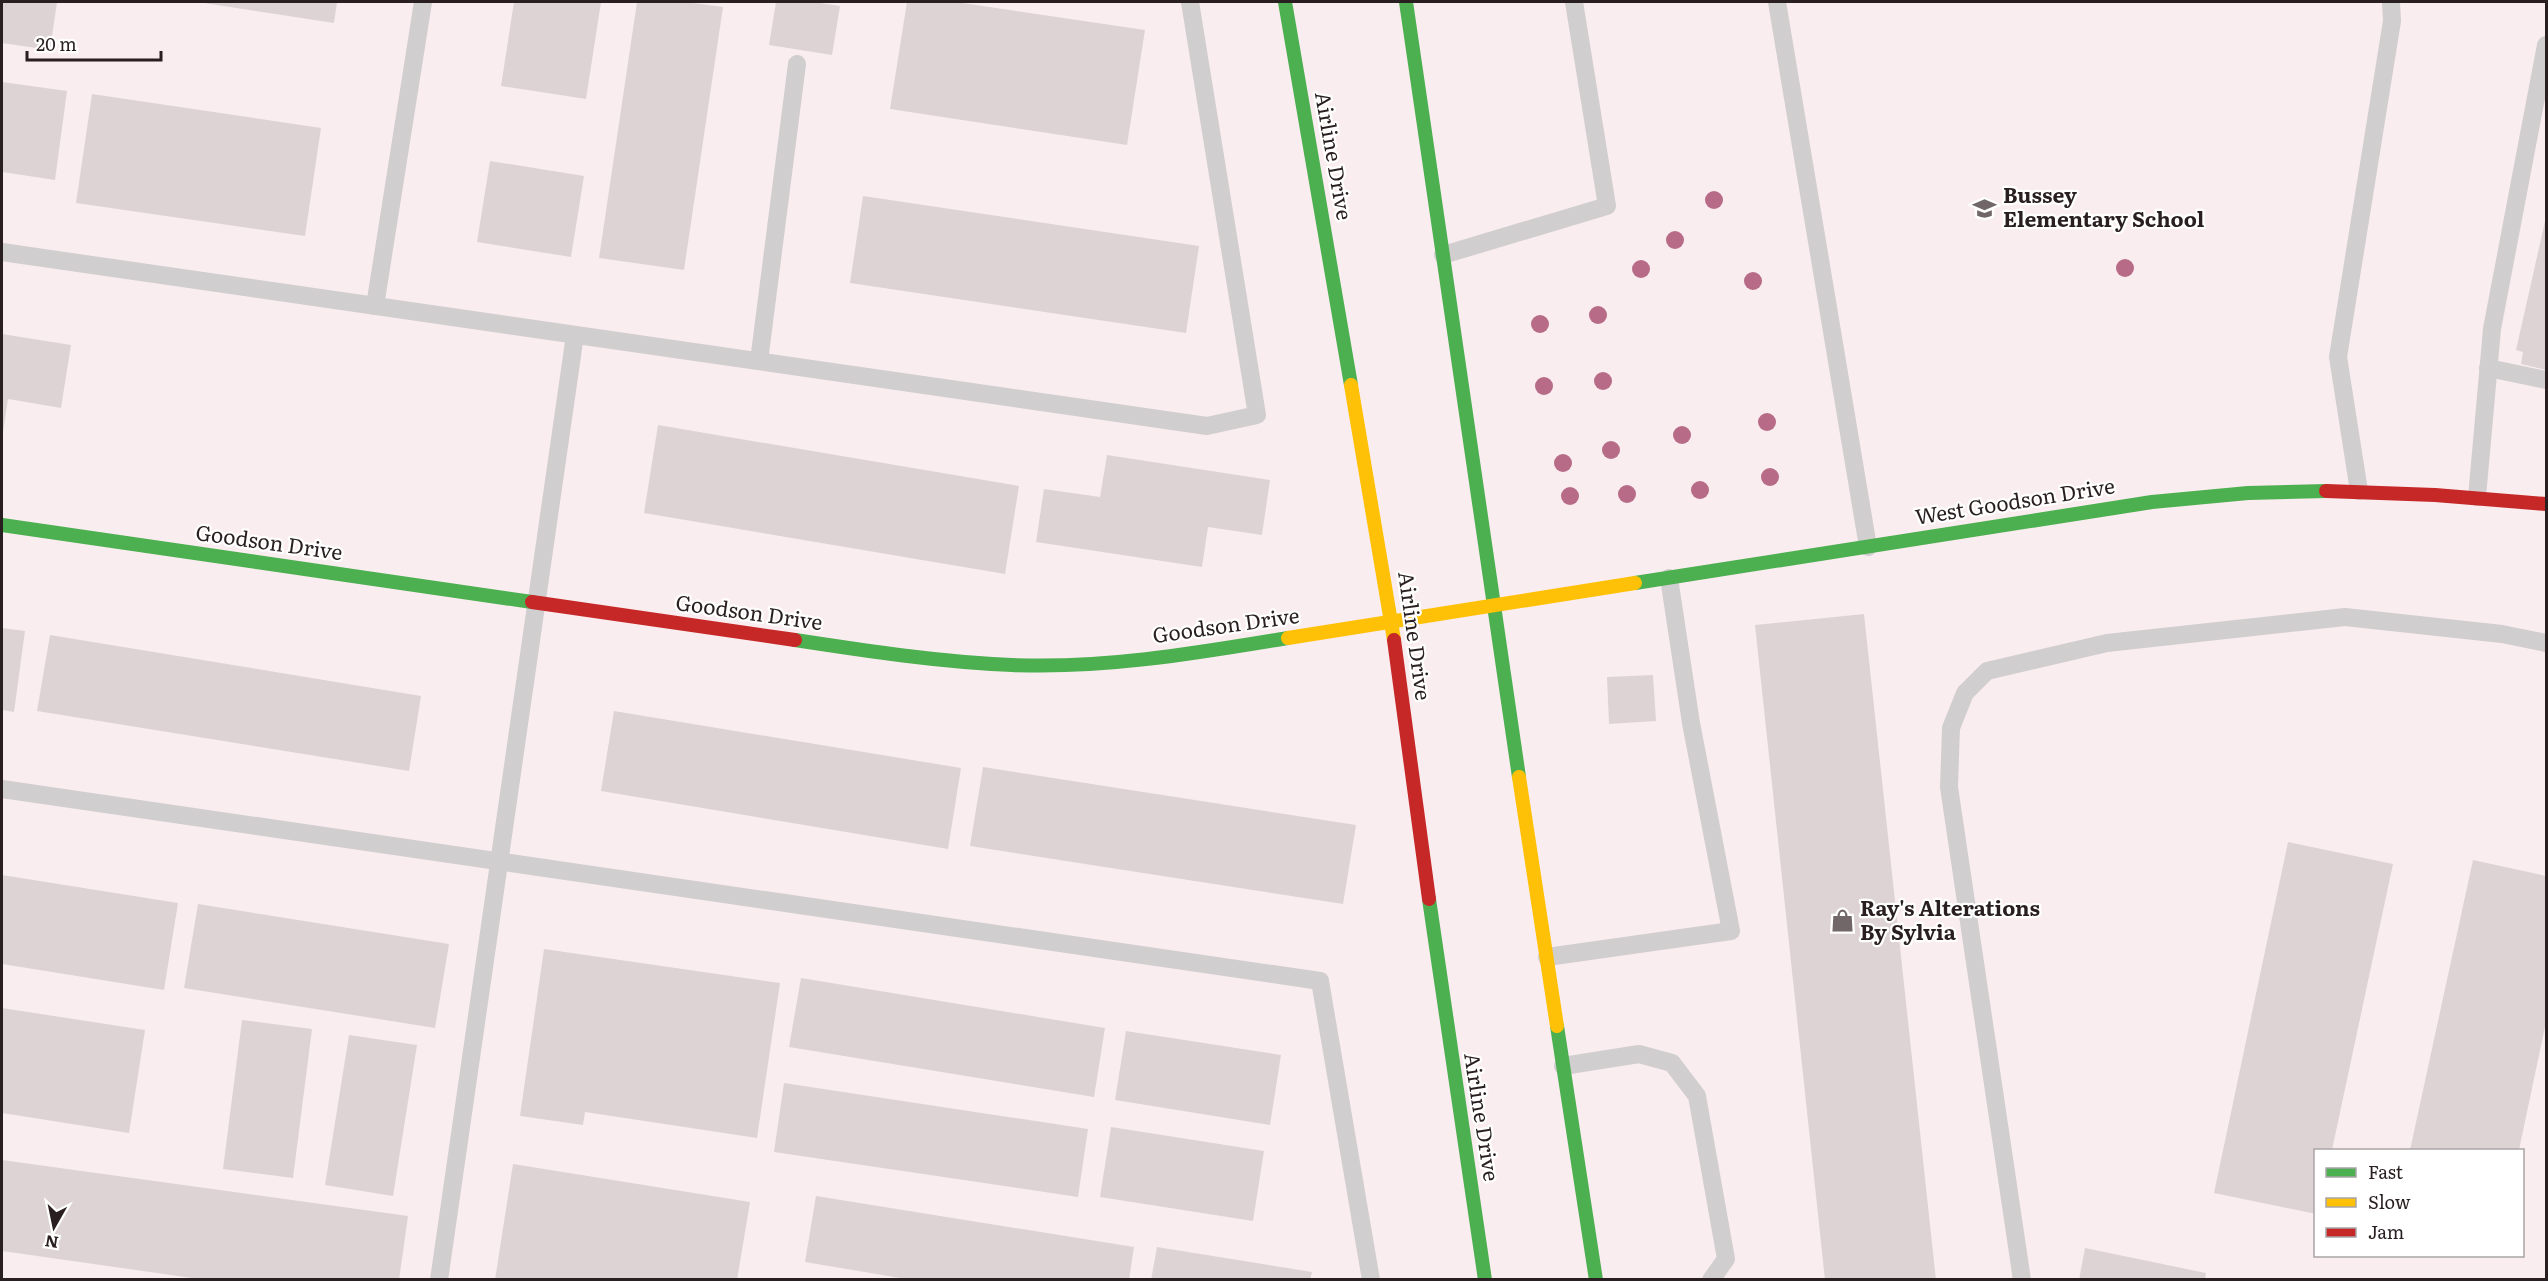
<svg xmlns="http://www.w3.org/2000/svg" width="2548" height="1281" viewBox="0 0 2548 1281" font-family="Literata,serif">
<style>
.building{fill:#ded3d4}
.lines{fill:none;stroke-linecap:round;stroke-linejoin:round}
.lane{stroke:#d1cecf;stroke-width:18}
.fast{stroke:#4caf50;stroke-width:14}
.slow{stroke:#ffc107;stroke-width:14}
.jam{stroke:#c62828;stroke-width:14}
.tree{fill:#b76b87}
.labels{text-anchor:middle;stroke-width:4.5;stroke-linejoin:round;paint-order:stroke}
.street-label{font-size:21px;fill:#291f20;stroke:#fff}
.poi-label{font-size:21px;font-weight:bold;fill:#291f20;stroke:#fff;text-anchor:start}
</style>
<rect width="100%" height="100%" fill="#faedef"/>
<g class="building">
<path d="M2 2H57L50 50 2 43Z"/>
<path d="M197 2H337L334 23Z"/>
<path d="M514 2H601L586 99 501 86Z"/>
<path d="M637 2H686L723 7 684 270 599 258Z"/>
<path d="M776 2H813L840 6 832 55 769 45Z"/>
<path d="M907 2H956L1145 30 1127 145 890 109Z"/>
<path d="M2 82 67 91 55 180 2 172Z"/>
<path d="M92 94 321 128 305 236 76 203Z"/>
<path d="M490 161 584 176 571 257 477 242Z"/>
<path d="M863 196 1199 246 1186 333 850 283Z"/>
<path d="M2546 217V370L2521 364 2523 352 2516 350Z"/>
<path d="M2 334 71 345 61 408 8 399 3 432Z"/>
<path d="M658 425 1019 486 1005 574 644 513Z"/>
<path d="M1107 455 1270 480 1262 535 1208 527 1202 567 1036 542 1044 489 1100 497Z"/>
<path d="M1864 614 1936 1280H1825L1755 625Z"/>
<path d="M2 628 25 631 14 712 2 710Z"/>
<path d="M50 635 421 696 409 771 37 711Z"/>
<path d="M1653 675 1656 721 1609 724 1607 677Z"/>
<path d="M614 711 961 768 948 849 601 791Z"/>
<path d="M983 767 1356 825 1343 904 970 846Z"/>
<path d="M2288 842 2393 864 2332 1150H2316V1214L2214 1193Z"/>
<path d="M2473 860 2546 876V1022L2519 1150H2410Z"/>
<path d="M2 875 178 903 164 990 2 964Z"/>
<path d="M198 904 449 944 435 1028 184 988Z"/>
<path d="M544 949 780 983 757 1138 585 1112 583 1125 520 1116Z"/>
<path d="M801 978 1105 1028 1094 1097 789 1047Z"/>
<path d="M2 1008 145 1030 129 1133 2 1113Z"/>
<path d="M242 1020 312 1029 293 1178 223 1169Z"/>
<path d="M1126 1031 1281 1055 1270 1125 1115 1100Z"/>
<path d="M349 1035 417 1045 393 1196 325 1185Z"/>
<path d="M784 1083 1088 1129 1078 1197 774 1152Z"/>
<path d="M1111 1127 1264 1151 1253 1221 1100 1197Z"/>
<path d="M2 1160 408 1216 399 1280H206L2 1251Z"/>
<path d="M513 1164 750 1202 737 1280H495Z"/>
<path d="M816 1196 1134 1247 1129 1280H912L805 1262Z"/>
<path d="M1157 1247 1312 1272 1310 1280H1151Z"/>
<path d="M2085 1248 2206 1273 2205 1280H2079Z"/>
</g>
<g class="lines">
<g class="lane">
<path d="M1777 2 1868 547"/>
<path d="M2 252 1207 426 1257 415 1190 2"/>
<path d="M1443 255 1607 206 1574 2"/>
<path d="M375 306 423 2"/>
<path d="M759 361 797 64"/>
<path d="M2488 368 2546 380"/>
<path d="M2359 491 2338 357 2392 21 2391 2"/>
<path d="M2477 497 2492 329 2546 45"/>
<path d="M2 789 1320 981 1371 1280"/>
<path d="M1547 957 1731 931 1691 723 1669 578"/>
<path d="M1563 1066 1639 1054 1672 1063 1697 1096 1726 1259 1711 1280"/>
<path d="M439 1280 575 335"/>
<path d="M2022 1280 1949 787 1951 728 1965 693 1987 671 2107 643 2345 617 2502 634 2546 643"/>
</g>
<g class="fast">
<path d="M1285 2 1351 385"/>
<path d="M1406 2 1519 777"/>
<path d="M2 525 532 602"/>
<path d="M1635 583 2152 502 2248 493 2326 491"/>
<path d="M795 640C867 651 939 662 1012 665 1104 669 1197 653 1288 638"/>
<path d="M1429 899 1485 1280"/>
<path d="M1557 1026 1596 1280"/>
</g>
<g class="slow">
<path d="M1351 385 1394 640"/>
<path d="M1288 638 1635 583"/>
<path d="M1519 777 1557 1026"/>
</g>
<g class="jam">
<path d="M2326 491 2435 495 2546 504"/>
<path d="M532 602 795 640"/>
<path d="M1394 640 1429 899"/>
</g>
</g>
<g class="tree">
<circle cx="1714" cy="200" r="9"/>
<circle cx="1675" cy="240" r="9"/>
<circle cx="2125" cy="268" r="9"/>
<circle cx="1641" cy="269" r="9"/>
<circle cx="1753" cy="281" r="9"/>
<circle cx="1598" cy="315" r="9"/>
<circle cx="1540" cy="324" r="9"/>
<circle cx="1603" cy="381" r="9"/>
<circle cx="1544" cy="386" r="9"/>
<circle cx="1767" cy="422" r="9"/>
<circle cx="1682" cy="435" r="9"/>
<circle cx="1611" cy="450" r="9"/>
<circle cx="1563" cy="463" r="9"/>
<circle cx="1770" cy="477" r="9"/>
<circle cx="1700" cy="490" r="9"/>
<circle cx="1627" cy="494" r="9"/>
<circle cx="1570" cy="496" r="9"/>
</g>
<defs>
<symbol id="school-bare" viewBox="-9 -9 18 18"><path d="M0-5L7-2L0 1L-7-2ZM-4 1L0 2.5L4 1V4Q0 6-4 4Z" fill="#726768" stroke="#fff" stroke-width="2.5" paint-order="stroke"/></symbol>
<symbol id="shop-bare" viewBox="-9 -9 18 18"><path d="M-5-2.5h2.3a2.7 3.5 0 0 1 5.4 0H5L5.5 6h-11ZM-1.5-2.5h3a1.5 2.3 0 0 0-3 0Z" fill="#726768" stroke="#fff" stroke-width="2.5" paint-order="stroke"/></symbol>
</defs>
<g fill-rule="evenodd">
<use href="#school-bare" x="1968" y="192" width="33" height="33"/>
<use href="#shop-bare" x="1826" y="904" width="33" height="33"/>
</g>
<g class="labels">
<g class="street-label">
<text transform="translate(1333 156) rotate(80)" y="7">Airline Drive</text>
<text transform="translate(2015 502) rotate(-9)" y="7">West Goodson Drive</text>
<text transform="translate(269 543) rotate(8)" y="7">Goodson Drive</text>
<text transform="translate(749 613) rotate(8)" y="7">Goodson Drive</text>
<text transform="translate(1226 626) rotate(-8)" y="7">Goodson Drive</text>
<text transform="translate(1414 636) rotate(82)" y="7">Airline Drive</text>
<text transform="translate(1481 1117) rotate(81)" y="7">Airline Drive</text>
</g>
<g class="poi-label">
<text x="2003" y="203">Bussey<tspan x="2003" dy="24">Elementary School</tspan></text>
<text x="1860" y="916">Ray's Alterations<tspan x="1860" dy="24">By Sylvia</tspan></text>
</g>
</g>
<rect width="2548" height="1281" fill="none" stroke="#291f20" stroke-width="6"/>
<rect x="2314" y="1149" width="210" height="108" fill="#ffffff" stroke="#a9a5a6" stroke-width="1.5"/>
<rect x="2326" y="1168" width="30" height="9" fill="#4caf50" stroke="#a9a5a6" stroke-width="1.5"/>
<text x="2368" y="1179" font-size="18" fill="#291f20">Fast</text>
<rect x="2326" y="1198" width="30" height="9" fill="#ffc107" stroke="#a9a5a6" stroke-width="1.5"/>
<text x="2368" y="1209" font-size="18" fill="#291f20">Slow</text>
<rect x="2326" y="1228" width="30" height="9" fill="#c62828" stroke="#a9a5a6" stroke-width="1.5"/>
<text x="2368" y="1239" font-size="18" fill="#291f20">Jam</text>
<g transform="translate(54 1227) rotate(189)" stroke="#ffffff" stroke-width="4.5" paint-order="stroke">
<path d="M0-4.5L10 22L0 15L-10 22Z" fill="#291f20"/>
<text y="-9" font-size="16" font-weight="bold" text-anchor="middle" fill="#291f20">N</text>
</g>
<path d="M27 51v9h134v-9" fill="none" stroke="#291f20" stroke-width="3"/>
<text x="36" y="51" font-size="18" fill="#291f20" stroke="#ffffff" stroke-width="4.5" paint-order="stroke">20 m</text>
</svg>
